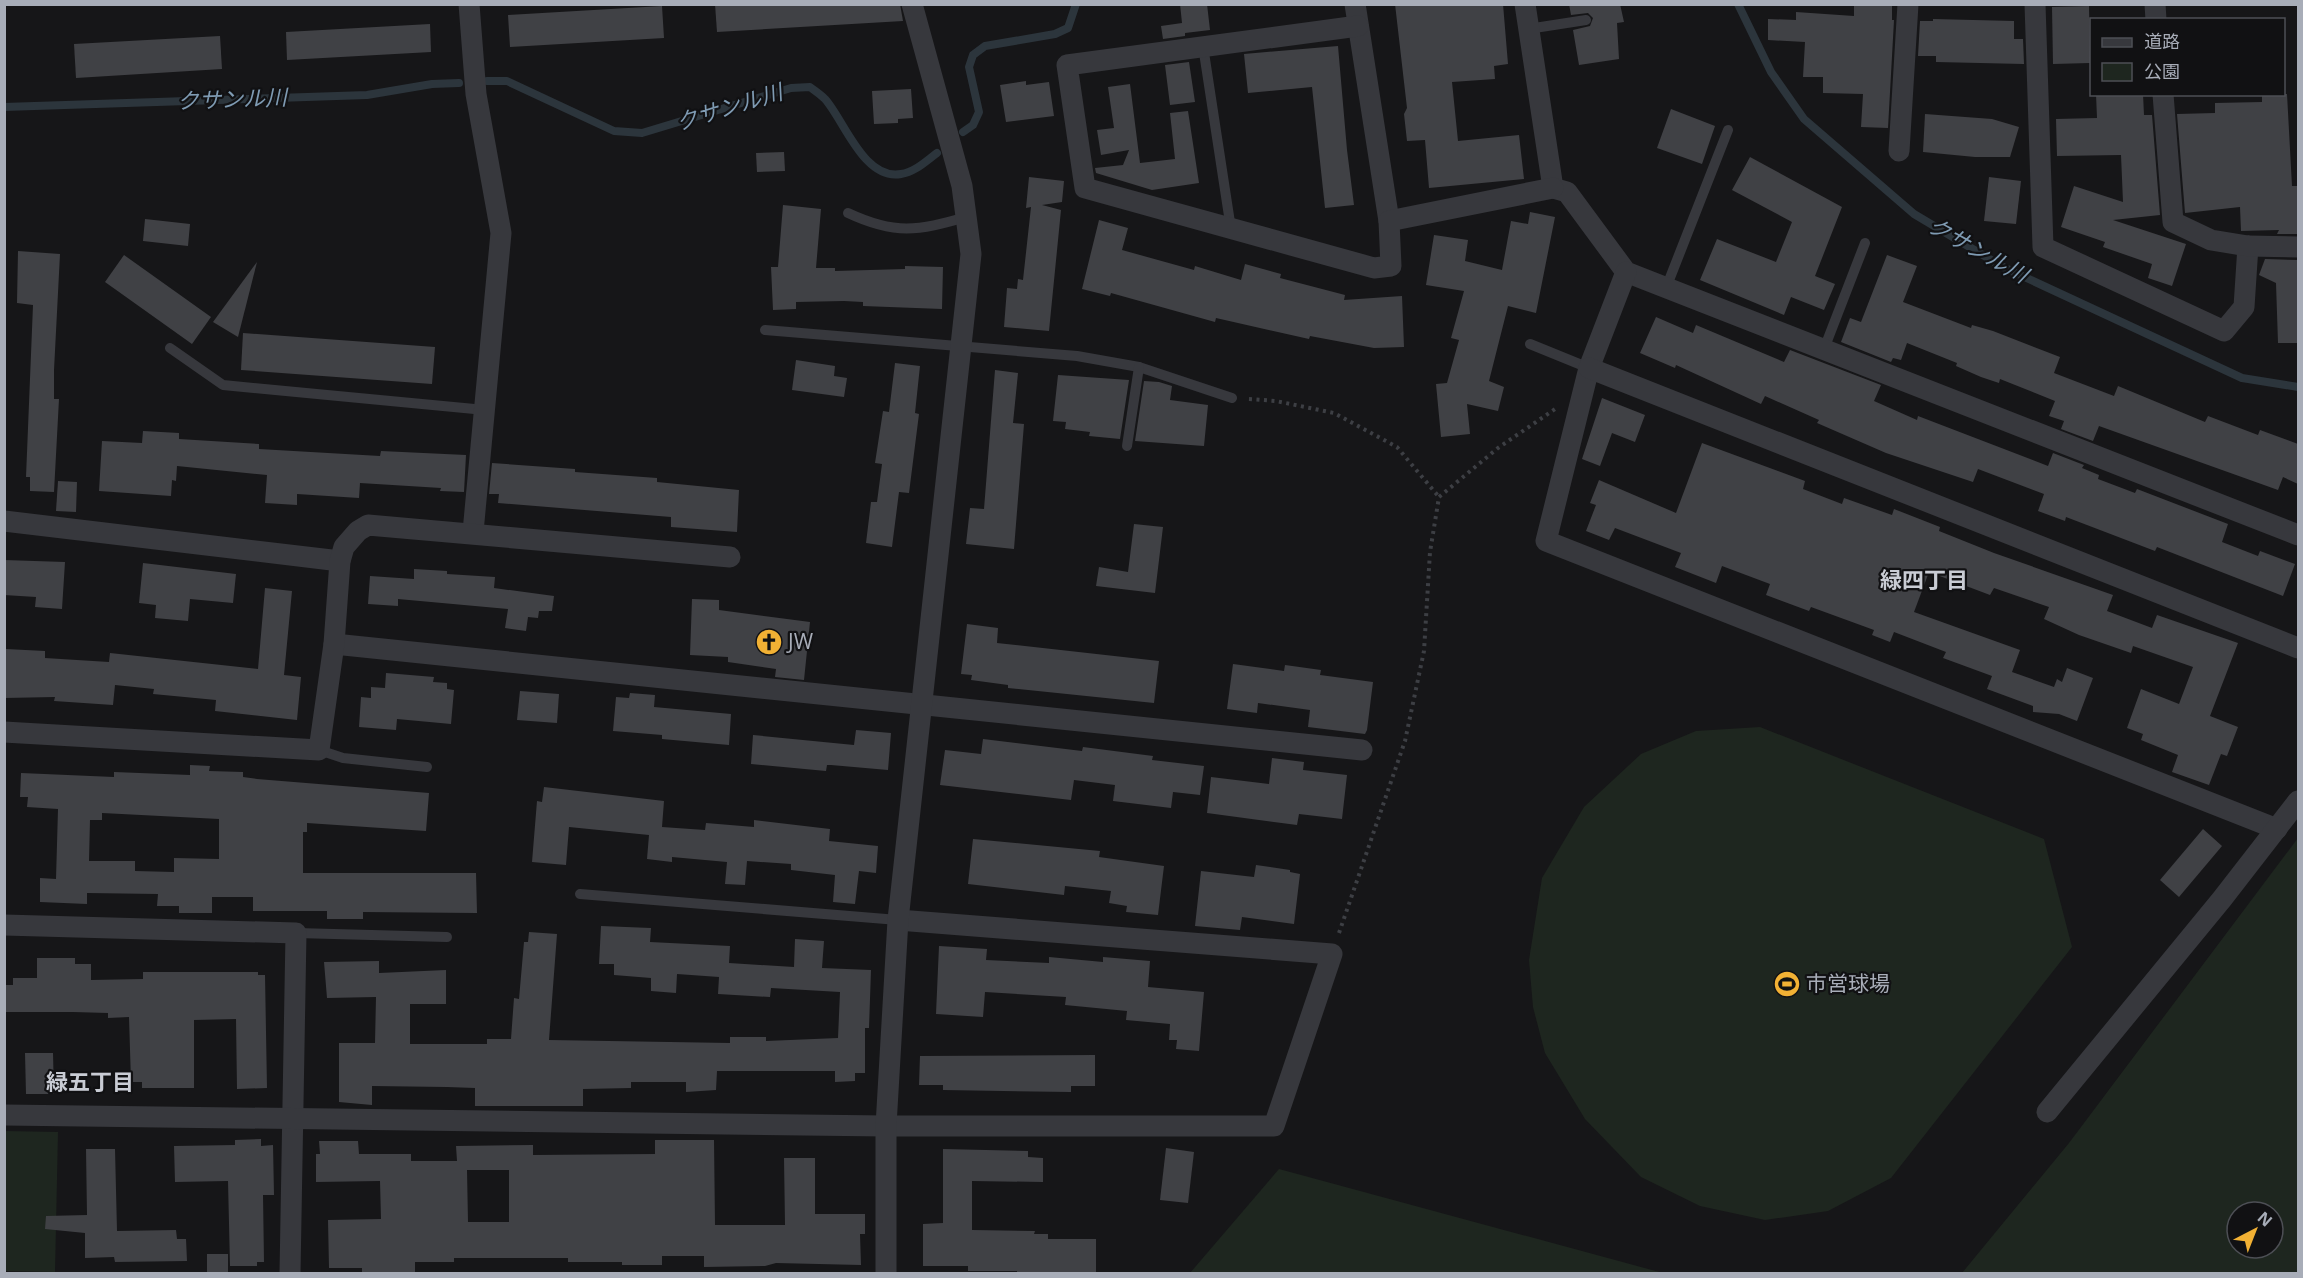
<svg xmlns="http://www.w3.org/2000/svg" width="2303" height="1278" viewBox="0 0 2303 1278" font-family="'Open Sans','Noto Sans JP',sans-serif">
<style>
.green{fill:#1e261f;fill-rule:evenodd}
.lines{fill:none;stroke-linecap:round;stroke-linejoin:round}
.stream{stroke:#2c353c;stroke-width:8}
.building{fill:#404145;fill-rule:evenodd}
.path{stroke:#3d3f44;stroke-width:4;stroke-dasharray:3 4.5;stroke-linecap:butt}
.service{stroke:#37383d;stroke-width:10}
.minor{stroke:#37383d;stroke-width:21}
.labels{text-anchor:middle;stroke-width:4.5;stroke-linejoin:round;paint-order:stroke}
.poi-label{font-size:21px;fill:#a8adb8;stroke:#111113;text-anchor:start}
.water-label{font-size:22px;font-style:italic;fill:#7f9bb3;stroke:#111113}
.neighbourhood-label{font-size:22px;font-weight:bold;fill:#c9ccd4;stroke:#111113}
</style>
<rect width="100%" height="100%" fill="#161618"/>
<g class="green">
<path d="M1760 727 2044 839 2072 947 1891 1178 1828 1211 1765 1220 1700 1206 1641 1177 1585 1119 1545 1053 1533 1007 1529 960 1542 878 1584 807 1641 754 1696 731Z"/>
<path d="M2298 838V1273H1962L2069 1143ZM2237 1212H2273V1248H2237Z"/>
<path d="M5 1131 58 1132 55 1272 5 1271Z"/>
<path d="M1279 1169 1663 1273H1190Z"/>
</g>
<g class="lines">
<g class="stream">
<path d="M1738 4 1771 72 1804 119 1914 214 2003 267 2242 378 2298 387"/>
<path d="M487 81H507L614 131 642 133 791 88 810 87C815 91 820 94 825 99 844 120 864 181 901 174 915 172 926 161 937 153"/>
<path d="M4 107 367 95 432 84 459 83"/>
<path d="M963 132 973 125 979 112 969 67 973 55 985 46 1055 34 1068 28 1076 4"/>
</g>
</g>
<g class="building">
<path d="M715 4H900L903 21 717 32Z"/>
<path d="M1180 4H1207L1210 30 1185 33V36L1163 39 1161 26 1182 23Z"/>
<path d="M1395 4H1503L1508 64 1494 66 1495 79 1452 82 1458 141 1519 135 1524 179 1429 188 1425 140 1407 141 1404 114 1407 108Z"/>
<path d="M1569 4H1620L1624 22 1617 23 1619 59 1579 65 1573 30 1590 26 1593 18 1588 13 1571 15Z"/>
<path d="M1854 4H1892V20H1894L1888 128 1861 127 1863 94 1823 93V77H1803L1805 42 1768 40V19L1796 20V12L1854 16Z"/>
<path d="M662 6 664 38 510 47 508 15Z"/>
<path d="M2089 6 2090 63 2053 64 2052 7Z"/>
<path d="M1933 19 2014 21V39H2023L2024 64 1936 62V56H1918L1920 21H1933Z"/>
<path d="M430 24 431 52 287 60 286 32Z"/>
<path d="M220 36 222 69 76 78 74 44Z"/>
<path d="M1338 46 1347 150 1354 205 1325 208 1312 87 1248 93 1244 54Z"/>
<path d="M1189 62 1195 102 1170 105 1165 65Z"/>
<path d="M1026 81V85L1049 82 1054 116 1006 122 1000 85Z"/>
<path d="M1130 84 1140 163 1175 159 1170 113 1188 111 1199 183 1152 190 1096 173 1095 168 1123 165 1129 150 1101 155 1097 130 1114 128 1108 87Z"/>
<path d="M911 89 913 118 898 119V123L874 124 872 91Z"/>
<path d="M2096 94H2143L2144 115H2152L2160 215 2113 220 2186 244 2172 286 2148 278 2152 264 2103 247 2105 242 2061 227 2074 186 2123 202 2121 155 2057 156 2056 119 2097 118Z"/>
<path d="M2262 94H2287L2292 186H2298V234H2277L2279 230 2241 231 2240 207 2185 213 2177 114 2215 113V103L2262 102Z"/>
<path d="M1671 109 1715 126 1702 164 1657 148Z"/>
<path d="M1925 114 1992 119 2019 127 2010 157H1975L1923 152Z"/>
<path d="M784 152 785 171 757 172 756 153Z"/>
<path d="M1750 157 1842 207 1815 276 1835 284 1824 310 1791 297 1784 315 1700 280 1717 239 1776 262 1792 222 1732 190Z"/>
<path d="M1029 177 1064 181 1062 202 1042 205 1061 210 1049 331 1004 327 1007 288 1017 289 1018 279 1023 280 1031 207 1026 208Z"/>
<path d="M1989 177 2021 181 2016 224 1984 221Z"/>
<path d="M783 205 821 209 816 268H835V271L905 269V266L943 267 942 309 863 306V302L844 301 796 302V309L773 310 771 267H778Z"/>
<path d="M1530 212 1555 217 1536 313 1508 306 1489 381 1504 387 1498 411 1467 404 1470 434 1441 437 1436 384 1447 383 1459 340 1451 338 1464 291 1426 285 1434 235 1468 240 1465 261 1502 270 1511 221 1528 224Z"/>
<path d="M145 219 190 224 188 246 143 241Z"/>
<path d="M1099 220 1128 228 1122 250 1194 270 1195 266 1241 280 1245 264 1281 274 1280 278 1345 295 1344 300 1402 296 1404 347 1374 348 1310 336 1309 339 1216 318 1215 322 1111 293 1110 296 1082 289Z"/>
<path d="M18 251 60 254 54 370V399H59L54 492 30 491V477H26L33 305 17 303Z"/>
<path d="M124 255 211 317 192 344 105 282Z"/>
<path d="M1887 255 1917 266 1903 302 1971 328 1972 325 1993 331 2060 357 2054 373 2114 396 2118 386 2205 422 2208 416 2258 435 2260 430 2298 444V484L2283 477 2278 490 2099 426 2093 441 2061 429 2064 421 2049 416 2055 401 2000 379 1999 383 1981 377 1956 366 1957 363 1907 343 1901 360 1893 358 1891 362 1841 342 1850 318 1861 322Z"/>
<path d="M2265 259 2298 260V343H2278L2276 283 2259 275Z"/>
<path d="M257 262 238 337 213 322Z"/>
<path d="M1656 317 1693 333 1696 325 1784 362 1790 350 1881 385 1874 401 1917 420 1918 416 2048 466 2053 453 2084 465 2082 468 2099 475 2098 479 2135 493 2137 489 2228 524 2222 542 2258 556 2260 551 2295 564 2283 596 2157 547 2155 551 2066 517 2065 521 2038 511 2044 494 1978 469 1973 482 1886 453 1817 423 1819 420 1765 396 1761 404 1676 365 1675 368 1640 353Z"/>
<path d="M243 333 435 347 432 384 241 370Z"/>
<path d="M796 360 835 366 834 376 847 378 844 397 792 390Z"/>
<path d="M895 363 920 366 915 413 919 414 909 493 899 492 892 547 866 543 871 502H877L882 464 875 463 883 411 889 412Z"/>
<path d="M995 370 1018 373 1013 423 1024 424 1014 549 966 544 970 508 984 509Z"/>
<path d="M1058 375 1129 380 1120 439 1089 436 1090 432 1065 429 1066 422 1053 421Z"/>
<path d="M1144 381 1159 382 1172 386 1170 400 1208 405 1204 446 1135 441Z"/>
<path d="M1602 398 1645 415 1635 442 1612 433 1600 466 1582 459Z"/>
<path d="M143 431 179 433V439L259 444V449L380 456 381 451 466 455 464 492 440 491 441 488 360 483 359 498 297 494V505L265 503 267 475 177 466 176 481 172 480 171 496 99 491 102 441 142 443Z"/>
<path d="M1702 443 1805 481 1803 489 1842 504 1844 498 1892 515 1894 509 1940 527 1939 531 1994 553 2113 595 2107 611 2152 628 2157 615 2238 643 2210 716 2238 727 2227 756 2221 754 2209 785 2172 772 2178 755 2141 740 2143 734 2127 728 2141 689 2179 704 2193 667 2133 646 2131 653 2079 635 2044 619 2049 607 1994 588 1990 595 1929 572 1914 612 2020 650 2012 672 2054 687 2057 679 2062 682 2067 668 2093 678 2077 721 2059 714 2033 712V706L1987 689 1992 676 1943 658 1946 652 1894 632 1890 642 1872 635 1874 630 1811 607 1809 611 1766 595 1770 584 1722 566 1716 583 1675 567 1681 553 1615 528 1609 540 1586 531 1596 505 1590 503 1599 480 1676 513Z"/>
<path d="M492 463 575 469V472L657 478V482L739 490 737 532 671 527V517L498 503 499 494H489Z"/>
<path d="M58 481 77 482 76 512 56 511Z"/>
<path d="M1134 524 1163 527 1155 593 1096 586 1099 567 1128 572Z"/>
<path d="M4 560 65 562 62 609 35 607 36 597 4 595Z"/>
<path d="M143 563 236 574 233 603 190 599 188 621 155 618 156 605 139 603Z"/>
<path d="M414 569 447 571V574L495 577 494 588 554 596 552 611H539L538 618 528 617 526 631 505 628 508 609 398 599V606L368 604 370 576 414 579Z"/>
<path d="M265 588 292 591 284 675 301 677 297 720 215 711 216 700 153 694 154 689 115 685 113 705 54 701 55 697 4 698 6 649 45 651V658L109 662 110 653 258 669Z"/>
<path d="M692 599 719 600V610L810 622 804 680 775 677 776 669 728 662V657L690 655Z"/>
<path d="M967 624 998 628 997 643 1159 661 1154 703 1008 688V685L971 680 972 675 961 674Z"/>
<path d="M1233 664 1284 671 1285 665 1321 670 1320 675 1373 682 1367 730 1365 734 1308 727 1310 710 1258 703 1257 713 1227 709Z"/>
<path d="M386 673 434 677 433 682 447 683V689L454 690 451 724 397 719 396 730 359 727 361 697 371 698V687L385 688Z"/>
<path d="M520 691 559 694 557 723 517 720Z"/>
<path d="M630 693 655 695 654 707 731 714 729 745 662 739V735L613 731 616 697 629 698Z"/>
<path d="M856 730 891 733 888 770 831 765H827L826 771 751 764 753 735 854 745Z"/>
<path d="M983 739 1082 751 1083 747 1153 756 1152 760 1204 766 1200 795 1173 792 1171 808 1113 801 1115 785 1074 780 1071 800 940 785 945 750 981 754Z"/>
<path d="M1272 758 1304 762 1303 770 1347 775 1342 819 1299 814 1297 825 1207 813 1211 777 1269 784Z"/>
<path d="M190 765 210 766 209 771 243 772V777L257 779 429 793 426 831 307 823V832H303V873H476L477 913 363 912V919H327V911H253V897H212V913H179V906H157L158 894 87 893V904L40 902V878L56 879 58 809 27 807 28 797H20L21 773 114 777V772L190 775ZM102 813 219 819V859L174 858V872L135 871V861H89L90 820H102Z"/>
<path d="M544 787 664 801 662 827 705 830 706 823 754 827V820L830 829 829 841 878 846 876 873 859 871 855 904 833 902 835 875 791 870V864L747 861 745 885 725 884 727 862 672 857V862L647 859 649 835 569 827 566 865 532 862 537 801 542 802Z"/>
<path d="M2203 829 2222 846 2179 897 2160 880Z"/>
<path d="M973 839 1100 851 1099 857 1164 866 1158 915 1126 912 1127 906 1109 903 1111 891 1065 886 1064 895 968 884Z"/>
<path d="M1256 865 1290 870V872L1300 874 1294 924 1242 917 1240 930 1195 926 1201 871 1254 877Z"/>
<path d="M601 926 651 928 650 942 730 946 729 963 794 967 795 939 824 941 822 968 871 970 869 1028H865V1073H855V1081L835 1082V1071H717L716 1090 686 1092V1082H631V1088L583 1089V1106H475V1088L447 1087 372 1086V1105L339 1102V1043H375L376 997 327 998 324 962 379 961V973L446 970V1004H410V1044H487V1039H511L514 998 519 999 524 942H528L529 932 557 934 549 1040 730 1043V1037H766V1041L838 1038 840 992 771 988 770 997 718 994 719 977 677 974 676 993 651 991V978L614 975V964H599Z"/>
<path d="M939 946 987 949 986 960 1049 963V957L1103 962V957L1150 961 1148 987 1204 992 1199 1051 1176 1049 1177 1040H1169L1170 1024 1126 1020 1127 1011 1065 1005 1066 997 985 992 983 1017 936 1014Z"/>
<path d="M37 958H75V964H91V980L143 979V972H258V975H265L267 1088 237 1089 236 1019 194 1020V1088H142V1082H131L129 1017 108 1018V1013L73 1012H4V985H13V978H37Z"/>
<path d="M25 1053H53L54 1094H26Z"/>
<path d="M1095 1055V1086H1071V1092L943 1090V1085H919L920 1056Z"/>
<path d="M261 1139V1146L273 1145 274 1195H263L264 1262H257V1266H230L228 1181 175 1182 174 1146 235 1145V1140Z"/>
<path d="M655 1140H714L715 1225H785L784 1158H815V1214H865V1234H860L861 1265 776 1263 765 1266 704 1267V1256H662V1265H622V1262H568V1258H454V1262H415V1274H362V1268H329L328 1220 381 1219 380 1181 316 1182V1154H320L319 1141H358L359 1154H411V1161H457L456 1146 533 1145V1155L655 1154ZM467 1170H509V1222H468Z"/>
<path d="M1166 1148 1194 1152 1188 1203 1160 1200Z"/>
<path d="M86 1149H115L117 1231 176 1230 177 1239H186L187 1261 115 1262 114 1257 85 1258V1233L45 1229 46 1216 87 1215Z"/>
<path d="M943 1149 1028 1151V1157L1043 1158V1182L972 1181V1230L1035 1231 1034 1234H1048V1239H1096V1272L1017 1274V1271H968V1266H923V1224L943 1223Z"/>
<rect x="207" y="1254" width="21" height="20"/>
</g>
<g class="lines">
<g class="path">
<path d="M1249 399 1276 401 1334 413 1397 447 1439 497"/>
<path d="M1339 933 1405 741 1424 651 1430 552 1439 497 1498 448 1555 409"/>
</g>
<g class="service">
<path d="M1528 29 1586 20"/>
<path d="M1203 46 1231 229"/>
<path d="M848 213C895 235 918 231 966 217"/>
<path d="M1666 288 1728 130"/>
<path d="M765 330 1077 356 1139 367 1232 398"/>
<path d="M1530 344 1589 368"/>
<path d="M170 348 223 385 485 410"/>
<path d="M1824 349 1865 243"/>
<path d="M1127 446 1139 367"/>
<path d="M319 750 343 758 427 767"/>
<path d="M580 894 898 920"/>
<path d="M296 933 447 937"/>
</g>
<g class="minor">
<path d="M469 4 476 94 501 233 473 532"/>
<path d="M1355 4 1389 221"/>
<path d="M1525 4 1553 188 1567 192 1626 272 2298 535"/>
<path d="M2035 4 2043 247 2224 331 2244 307 2248 246"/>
<path d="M2155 4 2156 20"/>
<path d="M1358 26 1067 65 1085 188 1374 268 1391 266 1389 221 1553 188"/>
<path d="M2163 94 2173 222 2211 240 2248 246 2298 247"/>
<path d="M1899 151 1908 4"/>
<path d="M1626 272 1589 368 1546 541 2277 829"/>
<path d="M1589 368 2298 648"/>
<path d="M4 521 340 561"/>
<path d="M334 644 1362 750"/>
<path d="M4 732 319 750 334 644 340 561 344 547 358 531 368 525 730 557"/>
<path d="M4 925 296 933 290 1274"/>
<path d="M2047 1112 2222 899 2298 801"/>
<path d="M4 1115 886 1126H1274L1332 954 898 920"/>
<path d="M886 1274V1126L898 920 971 254 962 186 912 4"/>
</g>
</g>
<defs>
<symbol id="church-disc" viewBox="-11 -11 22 22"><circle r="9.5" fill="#f2b134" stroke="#111113"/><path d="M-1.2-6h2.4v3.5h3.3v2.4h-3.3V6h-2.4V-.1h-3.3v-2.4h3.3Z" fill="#111"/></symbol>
<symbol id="stadium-disc" viewBox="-11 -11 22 22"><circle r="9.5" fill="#f2b134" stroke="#111113"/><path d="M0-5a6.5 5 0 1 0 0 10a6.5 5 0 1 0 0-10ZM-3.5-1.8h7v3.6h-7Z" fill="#111"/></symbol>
</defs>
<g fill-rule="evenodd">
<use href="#church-disc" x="754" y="627" width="30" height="30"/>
<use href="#stadium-disc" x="1772" y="969" width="30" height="30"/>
</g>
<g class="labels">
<g class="poi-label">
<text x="788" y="649">JW</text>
<text x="1806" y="991">市営球場</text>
</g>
<g class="water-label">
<text transform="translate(232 99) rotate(-2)" y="8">クサンル川</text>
<text transform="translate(729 107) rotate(-17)" y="8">クサンル川</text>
<text transform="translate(1978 250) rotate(29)" y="8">クサンル川</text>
</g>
<g class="neighbourhood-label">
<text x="1924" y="588">緑四丁目</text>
<text x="90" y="1090">緑五丁目</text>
</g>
</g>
<rect width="2303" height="1278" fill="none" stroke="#a8adb8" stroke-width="12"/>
<rect x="2090" y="18" width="195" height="78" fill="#111113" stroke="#4d4f55" stroke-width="1.5"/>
<rect x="2102" y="38" width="30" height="9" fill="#37383d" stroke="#4d4f55" stroke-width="1.5"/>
<text x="2144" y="48" font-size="18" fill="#a8adb8">道路</text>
<rect x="2102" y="63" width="30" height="18" fill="#1e261f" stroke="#4d4f55" stroke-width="1.5"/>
<text x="2144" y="78" font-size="18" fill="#a8adb8">公園</text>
<g transform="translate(2255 1230) rotate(42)"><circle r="28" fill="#111113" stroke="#4d4f55" stroke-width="1.5"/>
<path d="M0-4.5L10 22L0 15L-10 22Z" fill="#f2b134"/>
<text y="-9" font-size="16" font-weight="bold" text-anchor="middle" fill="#a8adb8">N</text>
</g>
</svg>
